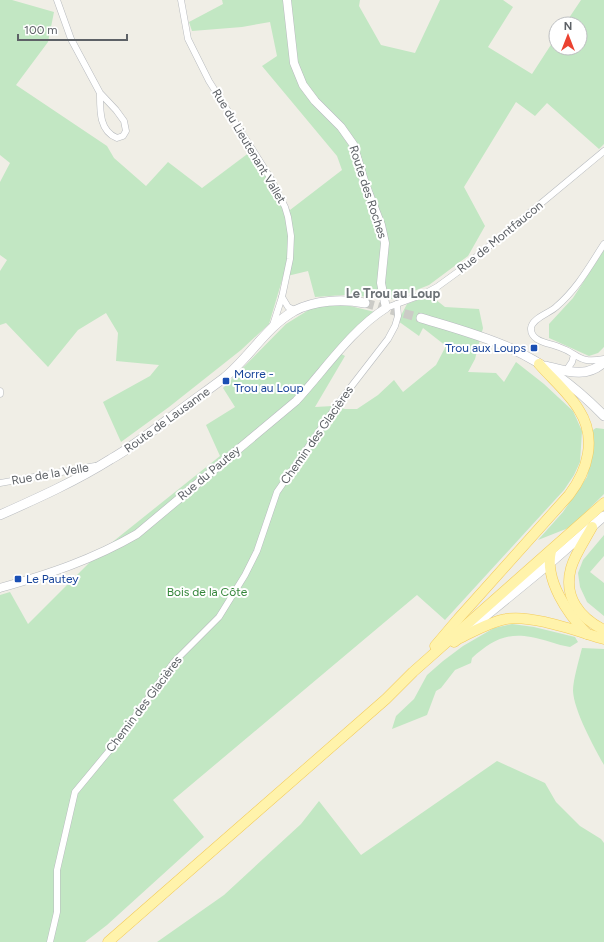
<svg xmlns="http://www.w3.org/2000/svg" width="604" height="942" viewBox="0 0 604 942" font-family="Figtree,sans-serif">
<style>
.green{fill:#c2e7c3}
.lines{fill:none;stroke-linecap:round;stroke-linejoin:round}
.secondary-tunnel{stroke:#cbcbc6;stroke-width:9;stroke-dasharray:9 4.5;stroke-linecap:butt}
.minor-casing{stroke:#b8bbbf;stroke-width:7}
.tertiary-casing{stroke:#b8bbbf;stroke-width:9}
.secondary-casing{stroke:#b7babf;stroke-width:10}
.primary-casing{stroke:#f3cb5b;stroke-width:11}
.minor{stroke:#fff;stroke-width:6}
.tertiary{stroke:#fff;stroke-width:8}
.secondary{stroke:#fff;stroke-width:9}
.primary{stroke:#fff3ab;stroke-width:10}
.transit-dot{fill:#1a4fb4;stroke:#fff;stroke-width:1.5}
.labels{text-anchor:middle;stroke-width:4;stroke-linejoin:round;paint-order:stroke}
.street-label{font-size:12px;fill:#5d6166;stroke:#fff}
.transit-label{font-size:12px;fill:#164399;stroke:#fff;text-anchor:start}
.park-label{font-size:12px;fill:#34863a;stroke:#fff}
.neighbourhood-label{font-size:13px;font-weight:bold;fill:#6e7378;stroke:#fff}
</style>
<rect width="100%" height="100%" fill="#f0eee6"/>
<g class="green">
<path d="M0 0H12L54 12 48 42 16 85 107 146 114 158 146 186 168 162 202 188 250 152 290 210 342 170 337 156 262 66 277 56 270 22 242 27 192 31 189 22 223 4 222 0H360L359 6 381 45 415 53 440 0H503L513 7 488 47 532 74 556 37V48H580V24H565L581 0H604V144L599 149 547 103 535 116 516 102 464 187 485 226 468 256 429 285 394 299 345 295 315 297 308 271 283 277 269 324 241 350 169 407 121 442 103 402 150 376 159 365 116 361 118 333 106 313 78 330 48 367 6 323 0 325V271L7 260 0 255V182L10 163 0 155Z"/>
<path d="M604 250V347L598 353 589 356 549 338V324L573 298Z"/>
<path d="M430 295 445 307 479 309 483 328 475 359 468 372 496 373 504 382 516 362 544 384 573 411 582 431 580 462 574 475 564 490 445 620 417 595 173 800 204 837 107 925 85 942H0V595L10 592 28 624 100 552 220 456 206 425 235 407 223 388 286 324 315 306 346 305 375 312 363 321 334 350 345 356 315 407 333 406 345 409H357L378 395 394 380 403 392 436 365 446 346 423 328 419 336 398 321 407 304Z"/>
<path d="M596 428 604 429V494L571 527 538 540 563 512 587 477 593 451V430Z"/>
<path d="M604 535V556L590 572 604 583V616L587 602 580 587 578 573 583 560Z"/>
<path d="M512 624 534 627 575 637 578 642 570 647C557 645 544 639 531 637 505 632 490 642 472 658L471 663 455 670 441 688 436 691 427 715 392 729 396 716 414 699 427 675 443 661 463 646 494 628Z"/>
<path d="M582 648 604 649V765C594 747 574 711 573 691 573 680 579 660 582 648Z"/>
<path d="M497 761 545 783 556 802 580 826 601 839 604 843V942H157L224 895 301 824 319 801 361 855Z"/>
</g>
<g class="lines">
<path class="secondary-tunnel" d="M365 303 421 318"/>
<defs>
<g id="minor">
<path d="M57 0 71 39 100 93 116 110 124 121 126 131 123 136 117 138C99 131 100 110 100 93"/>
<path d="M181 0 188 39 209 81 271 179 285 207 288 217 291 236 290 259 282 297 272 328"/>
<path d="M604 244C589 267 578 288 556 307 550 313 532 318 531 328 530 342 550 343 559 347 580 354 577 364 604 359"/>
<path d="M282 297 288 307 296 311"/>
<path d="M386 308 424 294 437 287 459 271 533 210 604 151"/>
<path d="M566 371 572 362 574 355"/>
<path d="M0 391V394"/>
<path d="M0 483 95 466"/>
<path d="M50 942 57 912V870L75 792 119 739 174 662 219 617 245 575 257 551 277 492 340 401 388 339 395 326 398 316 397 304"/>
</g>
<path id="tertiary" d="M0 588C49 574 92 560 137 534L296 401C324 371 351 330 386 308L381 283 385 243 381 225 365 184 353 144 341 127 315 101 303 85 294 63 287 0"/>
<g id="secondary">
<path d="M421 318C451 327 481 335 510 348 545 364 578 389 604 416"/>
<path d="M546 366C566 371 587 379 604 362"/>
<path d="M0 515C38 498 76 481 111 459 134 446 154 430 175 414 191 402 208 390 224 378 249 358 266 327 294 311 315 300 342 299 365 303"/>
<path d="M466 632 549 564 604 516"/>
</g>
<g id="primary">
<path d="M592 527C585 540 575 554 571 568 563 597 580 618 604 630"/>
<path d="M551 551C544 580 568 614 587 634"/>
<path d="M454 642 458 639C473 632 489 622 506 619 531 614 579 632 604 639"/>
<path d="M435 646 458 619 569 495C588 470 597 438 579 410 569 393 552 379 539 364"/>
<path d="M108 942 386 699 413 672 604 503"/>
</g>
</defs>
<use href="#minor" class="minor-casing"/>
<use href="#tertiary" class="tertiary-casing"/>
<use href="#secondary" class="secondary-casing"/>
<use href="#primary" class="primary-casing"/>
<use href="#minor" class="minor"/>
<use href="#tertiary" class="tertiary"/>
<use href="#secondary" class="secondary"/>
<use href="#primary" class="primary"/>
</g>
<g class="transit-dot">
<rect x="530" y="344" width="8" height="8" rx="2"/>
<rect x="222" y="377" width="8" height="8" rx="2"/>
<rect x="14" y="575" width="8" height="8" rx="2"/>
</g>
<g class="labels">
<g class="street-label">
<text transform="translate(249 146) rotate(59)" y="4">Rue du Lieutenant Vallet</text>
<text transform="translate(368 192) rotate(72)" y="4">Route des Roches</text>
<text transform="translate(500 237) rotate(-39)" y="4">Rue de Montfaucon</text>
<text transform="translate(167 420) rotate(-36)" y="4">Route de Lausanne</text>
<text transform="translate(317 435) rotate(-55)" y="4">Chemin des Glacières</text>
<text transform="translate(209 473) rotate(-40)" y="4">Rue du Pautey</text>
<text transform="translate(50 474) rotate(-10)" y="4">Rue de la Velle</text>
<text transform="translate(144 704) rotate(-53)" y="4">Chemin des Glacières</text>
</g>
<g class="transit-label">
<text x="526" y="352" text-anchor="end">Trou aux Loups</text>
<text x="234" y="378">Morre -<tspan x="234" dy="14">Trou au Loup</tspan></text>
<text x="26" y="583">Le Pautey</text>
</g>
<g class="park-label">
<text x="207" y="596">Bois de la Côte</text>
</g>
<g class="neighbourhood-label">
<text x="393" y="298">Le Trou au Loup</text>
</g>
</g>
<g transform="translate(568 36)"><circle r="19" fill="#ffffff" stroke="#bec0c2"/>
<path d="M0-3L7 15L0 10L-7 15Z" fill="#eb4230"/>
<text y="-6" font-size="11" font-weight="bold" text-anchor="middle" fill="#5d6166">N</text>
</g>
<path d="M18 34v6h109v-6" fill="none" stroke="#5d6166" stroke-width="2"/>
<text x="24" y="34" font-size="12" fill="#5d6166" stroke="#ffffff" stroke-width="3" paint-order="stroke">100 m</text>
</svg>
